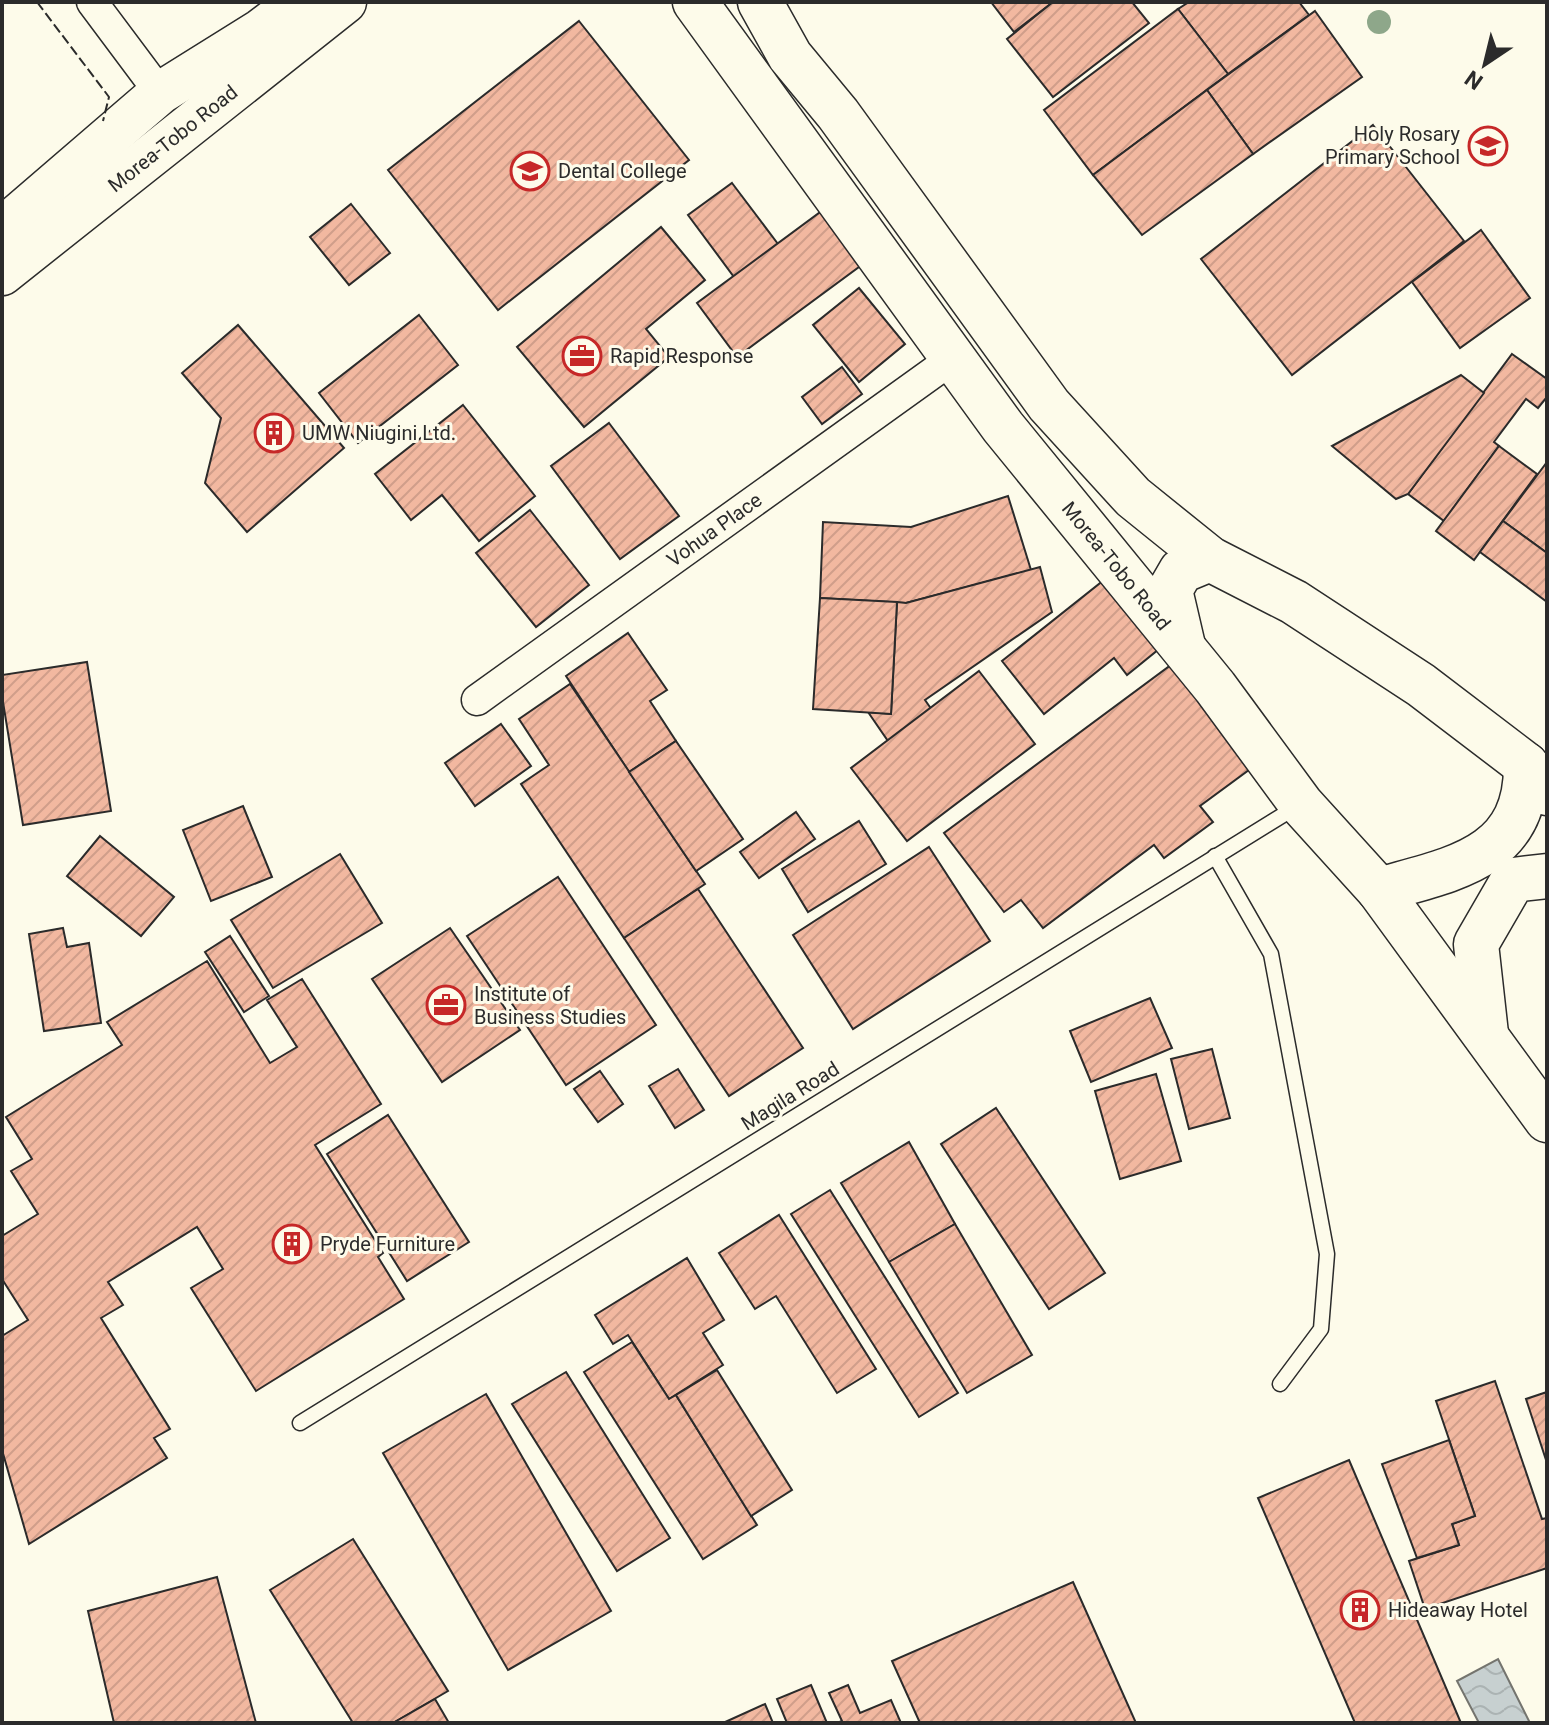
<svg xmlns="http://www.w3.org/2000/svg" width="1549" height="1725" viewBox="0 0 1549 1725" font-family="Roboto,sans-serif">
<style>
.water{fill:url(#water-waves);stroke:#74746e;stroke-width:2}
.building{fill:url(#building-hatch);stroke:#2b2b2b;stroke-width:2}
.lines{fill:none;stroke-linecap:round;stroke-linejoin:round}
.lane-casing{stroke:#2b2b2b;stroke-width:17}
.street-casing{stroke:#2b2b2b;stroke-width:33}
.secondary-casing{stroke:#2b2b2b;stroke-width:45}
.highway-casing{stroke:#2b2b2b;stroke-width:47}
.lane{stroke:#fdfbea;stroke-width:14}
.street{stroke:#fdfbea;stroke-width:30}
.secondary{stroke:#fdfbea;stroke-width:42}
.highway{stroke:#fdfbea;stroke-width:44}
.fence{stroke:#2b2b2b;stroke-width:2;stroke-dasharray:10 4;stroke-linecap:butt}
.tree{fill:#8ea78a}
.labels{text-anchor:middle;stroke-width:6;stroke-linejoin:round;paint-order:stroke}
.poi-label{font-size:20px;fill:#2b2b2b;stroke:#fdfbea;text-anchor:start}
.street-label{font-size:20px;fill:#2b2b2b;stroke:#fdfbea}
</style>
<defs>
<pattern id="water-waves" width="16" height="10" patternUnits="userSpaceOnUse" patternTransform="scale(2)"><rect width="16" height="10" fill="#c7d0d0"/><path d="M0 5q4-4 8 0t8 0" fill="none" stroke="#abb3b3"/></pattern>
<pattern id="building-hatch" width="6" height="6" patternUnits="userSpaceOnUse" patternTransform="scale(2)"><rect width="6" height="6" fill="#f2b8a0"/><path d="M-1 1l2-2M0 6l6-6M5 7l2-2" fill="none" stroke="#d09e8a"/></pattern>
</defs>
<rect width="100%" height="100%" fill="#fdfbea"/>
<path class="water" d="M1498 1659 1530 1723H1479L1457 1681Z"/>
<g class="building">
<path d="M991 2H1053L1014 32Z"/>
<path d="M1053 2H1132L1149 23 1053 97 1007 39Z"/>
<path d="M1189 2H1299L1309 15 1228 74 1178 9Z"/>
<path d="M1178 9 1228 74 1093 175 1044 110Z"/>
<path d="M1315 11 1362 77 1253 154 1207 90Z"/>
<path d="M579 21 689 160 498 310 388 170Z"/>
<path d="M1207 90 1253 154 1142 235 1093 175Z"/>
<path d="M1373 125 1464 241 1292 375 1201 259Z"/>
<path d="M732 183 778 244 734 277 688 215Z"/>
<path d="M351 204 390 253 349 285 310 237Z"/>
<path d="M823 210 863 264 737 357 697 303Z"/>
<path d="M661 227 705 280 646 329 669 357 584 427 517 347Z"/>
<path d="M1481 230 1530 298 1460 348 1412 282Z"/>
<path d="M859 288 905 344 859 382 813 325Z"/>
<path d="M419 315 458 365 358 443 319 393Z"/>
<path d="M238 325 344 448 247 532 205 483 221 418 182 373Z"/>
<path d="M1512 354 1547 379V397L1538 408 1526 399 1494 442 1499 446 1444 521 1408 494Z"/>
<path d="M842 367 862 394 822 424 802 397Z"/>
<path d="M1461 375 1484 393 1408 494 1396 499 1332 446Z"/>
<path d="M463 405 535 496 479 541 442 495 411 520 375 474Z"/>
<path d="M609 423 679 516 620 559 551 466Z"/>
<path d="M1499 446 1537 474 1474 560 1436 531Z"/>
<path d="M1547 462V553L1503 521Z"/>
<path d="M1008 496 1031 570 906 603 820 598 823 522 911 527Z"/>
<path d="M530 510 589 585 536 627 476 553Z"/>
<path d="M1503 521 1547 553V602L1480 552Z"/>
<path d="M1040 567 1052 612 925 700 932 710 888 741 868 712 891 714 897 602 906 603Z"/>
<path d="M1104 580 1159 649 1127 675 1114 658 1044 714 1002 661Z"/>
<path d="M820 598 897 602 891 714 813 709Z"/>
<path d="M628 633 667 690 650 701 676 741 629 772 566 676Z"/>
<path d="M1179 659 1257 764 1200 806 1213 822 1164 858 1154 845 1043 928 1021 900 1004 912 944 833Z"/>
<path d="M87 662 111 811 23 825 2 696V675Z"/>
<path d="M979 671 1035 744 907 841 851 768Z"/>
<path d="M570 684 705 884 624 938 521 784 549 765 519 719Z"/>
<path d="M501 724 531 766 475 806 445 763Z"/>
<path d="M676 741 743 839 696 871 629 772Z"/>
<path d="M243 806 272 877 211 901 183 830Z"/>
<path d="M796 812 815 839 759 878 740 852Z"/>
<path d="M859 821 886 864 808 912 782 869Z"/>
<path d="M100 836 174 897 141 936 67 876Z"/>
<path d="M929 847 990 941 853 1029 793 935Z"/>
<path d="M340 854 382 923 273 988 231 920Z"/>
<path d="M558 877 656 1025 566 1085 467 936Z"/>
<path d="M698 889 803 1048 729 1096 624 938Z"/>
<path d="M63 928 67 947 89 943 101 1023 44 1031 29 934Z"/>
<path d="M450 928 520 1030 442 1082 372 979Z"/>
<path d="M230 936 269 996 244 1012 205 952Z"/>
<path d="M207 961 270 1063 297 1047 267 1000 302 979 381 1104 315 1145 383 1253 378 1257 404 1299 256 1391 191 1288 223 1269 197 1227 108 1282 123 1305 101 1318 170 1429 154 1438 167 1458 29 1544 2 1450V1336L28 1320 2 1279V1236L38 1214 11 1171 32 1159 6 1117 122 1045 107 1022Z"/>
<path d="M1150 998 1172 1048 1091 1082 1070 1031Z"/>
<path d="M1212 1049 1230 1118 1189 1129 1171 1059Z"/>
<path d="M678 1069 704 1110 675 1128 649 1086Z"/>
<path d="M600 1071 623 1104 598 1122 574 1089Z"/>
<path d="M1156 1074 1181 1161 1120 1179 1095 1091Z"/>
<path d="M996 1108 1105 1273 1049 1309 941 1144Z"/>
<path d="M388 1115 469 1242 407 1281 327 1154Z"/>
<path d="M909 1142 955 1224 889 1262 841 1183Z"/>
<path d="M830 1190 958 1393 919 1417 791 1214Z"/>
<path d="M779 1215 876 1369 837 1393 776 1296 755 1309 719 1253Z"/>
<path d="M955 1224 1032 1355 967 1393 889 1262Z"/>
<path d="M687 1258 724 1320 703 1333 723 1365 669 1399 628 1335 613 1344 595 1315Z"/>
<path d="M632 1342 669 1399 676 1395 757 1525 703 1559 584 1372Z"/>
<path d="M717 1370 792 1490 751 1516 676 1395Z"/>
<path d="M566 1372 670 1538 617 1571 512 1404Z"/>
<path d="M1495 1381 1542 1519 1547 1518V1568L1425 1609 1409 1561 1459 1545 1452 1524 1475 1516 1436 1401Z"/>
<path d="M1547 1392V1463L1526 1399Z"/>
<path d="M486 1394 611 1611 508 1670 383 1453Z"/>
<path d="M1449 1440 1475 1516 1452 1524 1459 1545 1417 1558 1382 1464Z"/>
<path d="M1349 1460 1461 1723H1355L1258 1498Z"/>
<path d="M353 1539 448 1691 393 1723H353L270 1590Z"/>
<path d="M217 1577 256 1723H114L88 1611Z"/>
<path d="M1073 1582 1136 1723H920L892 1661Z"/>
<path d="M811 1685 827 1723H787L777 1699Z"/>
<path d="M848 1685 860 1713 891 1700 901 1723H837L842 1721 829 1693Z"/>
<path d="M435 1699 449 1723H393Z"/>
<path d="M765 1704 773 1723H723Z"/>
</g>
<g class="lines">
<defs>
<g id="lane">
<path d="M1215 856 1271 954 1327 1254 1321 1329 1280 1384"/>
<path d="M300 1423 1296 807"/>
</g>
<g id="street">
<path d="M92 2 160 93"/>
<path id="s1" d="M477 700 952 359"/>
</g>
<g id="secondary">
<path d="M2 229 160 93 261 30 298 2"/>
<path id="s2" d="M2 274 345 2"/>
</g>
<g id="highway">
<path id="s3" d="M695 2 1003 427 1215 687 1301 804 1379 890 1547 1120"/>
<path d="M760 2 790 56 838 114 1049 405 1133 497 1210 559 1294 602 1421 685 1526 765 1547 793"/>
<path d="M1183 646 1170 590 1181 571 1210 559"/>
<path d="M1379 890C1452 869 1527 859 1526 765"/>
<path d="M1486 1034 1476 944 1513 880 1547 876"/>
</g>
</defs>
<use href="#lane" class="lane-casing"/>
<use href="#street" class="street-casing"/>
<use href="#secondary" class="secondary-casing"/>
<use href="#highway" class="highway-casing"/>
<use href="#lane" class="lane"/>
<use href="#street" class="street"/>
<use href="#secondary" class="secondary"/>
<use href="#highway" class="highway"/>
<path class="fence" d="M37 2 109 97 103 121"/>
</g>
<circle class="tree" cx="1379" cy="22" r="12"/>
<defs>
<symbol id="school-ring" viewBox="-11 -11 22 22"><circle r="9.5" fill="#fdfbea" stroke="#c62828" stroke-width="1.5"/><path d="M0-5L7-2L0 1L-7-2ZM-4 1L0 2.5L4 1V4Q0 6-4 4Z" fill="#c62828"/></symbol>
<symbol id="university-ring" viewBox="-11 -11 22 22"><circle r="9.5" fill="#fdfbea" stroke="#c62828" stroke-width="1.5"/><path d="M0-5L7-2L0 1L-7-2ZM-4 1L0 2.5L4 1V4Q0 6-4 4Z" fill="#c62828"/></symbol>
<symbol id="office-ring" viewBox="-11 -11 22 22"><circle r="9.5" fill="#fdfbea" stroke="#c62828" stroke-width="1.5"/><path d="M-6-3h4V-5.5h4V-3h4V5H-6ZM-1-4.5V-3h2v-1.5ZM-6 0V1H6V0Z" fill="#c62828"/></symbol>
<symbol id="building-ring" viewBox="-11 -11 22 22"><circle r="9.5" fill="#fdfbea" stroke="#c62828" stroke-width="1.5"/><path d="M-4-6H4V6H1V3H-1V6H-4ZM-2.5-4.3h1.7v1.8h-1.7ZM.8-4.3h1.7v1.8H.8ZM-2.5-1h1.7V.8h-1.7ZM.8-1h1.7V.8H.8Z" fill="#c62828"/></symbol>
</defs>
<g fill-rule="evenodd">
<use href="#school-ring" x="1466" y="124" width="44" height="44"/>
<use href="#university-ring" x="508" y="149" width="44" height="44"/>
<use href="#office-ring" x="560" y="334" width="44" height="44"/>
<use href="#building-ring" x="252" y="411" width="44" height="44"/>
<use href="#office-ring" x="424" y="983" width="44" height="44"/>
<use href="#building-ring" x="270" y="1222" width="44" height="44"/>
<use href="#building-ring" x="1338" y="1588" width="44" height="44"/>
</g>
<g class="labels">
<g class="poi-label">
<text x="1460" y="141" text-anchor="end">Holy Rosary<tspan x="1460" dy="23">Primary School</tspan></text>
<text x="558" y="178">Dental College</text>
<text x="610" y="363">Rapid Response</text>
<text x="302" y="440">UMW Niugini Ltd.</text>
<text x="474" y="1001">Institute of<tspan x="474" dy="23">Business Studies</tspan></text>
<text x="320" y="1251">Pryde Furniture</text>
<text x="1388" y="1617">Hideaway Hotel</text>
</g>
<g class="street-label">
<text dy="7" stroke="none"><textPath href="#s2" startOffset="218">Morea-Tobo Road</textPath></text>
<text dy="7" stroke="none"><textPath href="#s1" startOffset="292">Vohua Place</textPath></text>
<text dy="7" stroke="none"><textPath href="#s3" startOffset="704">Morea-Tobo Road</textPath></text>
<text transform="translate(790 1096) rotate(-32)" y="7">Magila Road</text>
</g>
</g>
<rect width="1549" height="1725" fill="none" stroke="#2b2b2b" stroke-width="8"/>
<g transform="translate(1485 64) rotate(215)" stroke="#fdfbea" stroke-width="6" paint-order="stroke">
<path d="M0-6L14 30L0 20L-14 30Z" fill="#2b2b2b"/>
<text y="-12" font-size="22" font-weight="bold" text-anchor="middle" fill="#2b2b2b">N</text>
</g>
</svg>
